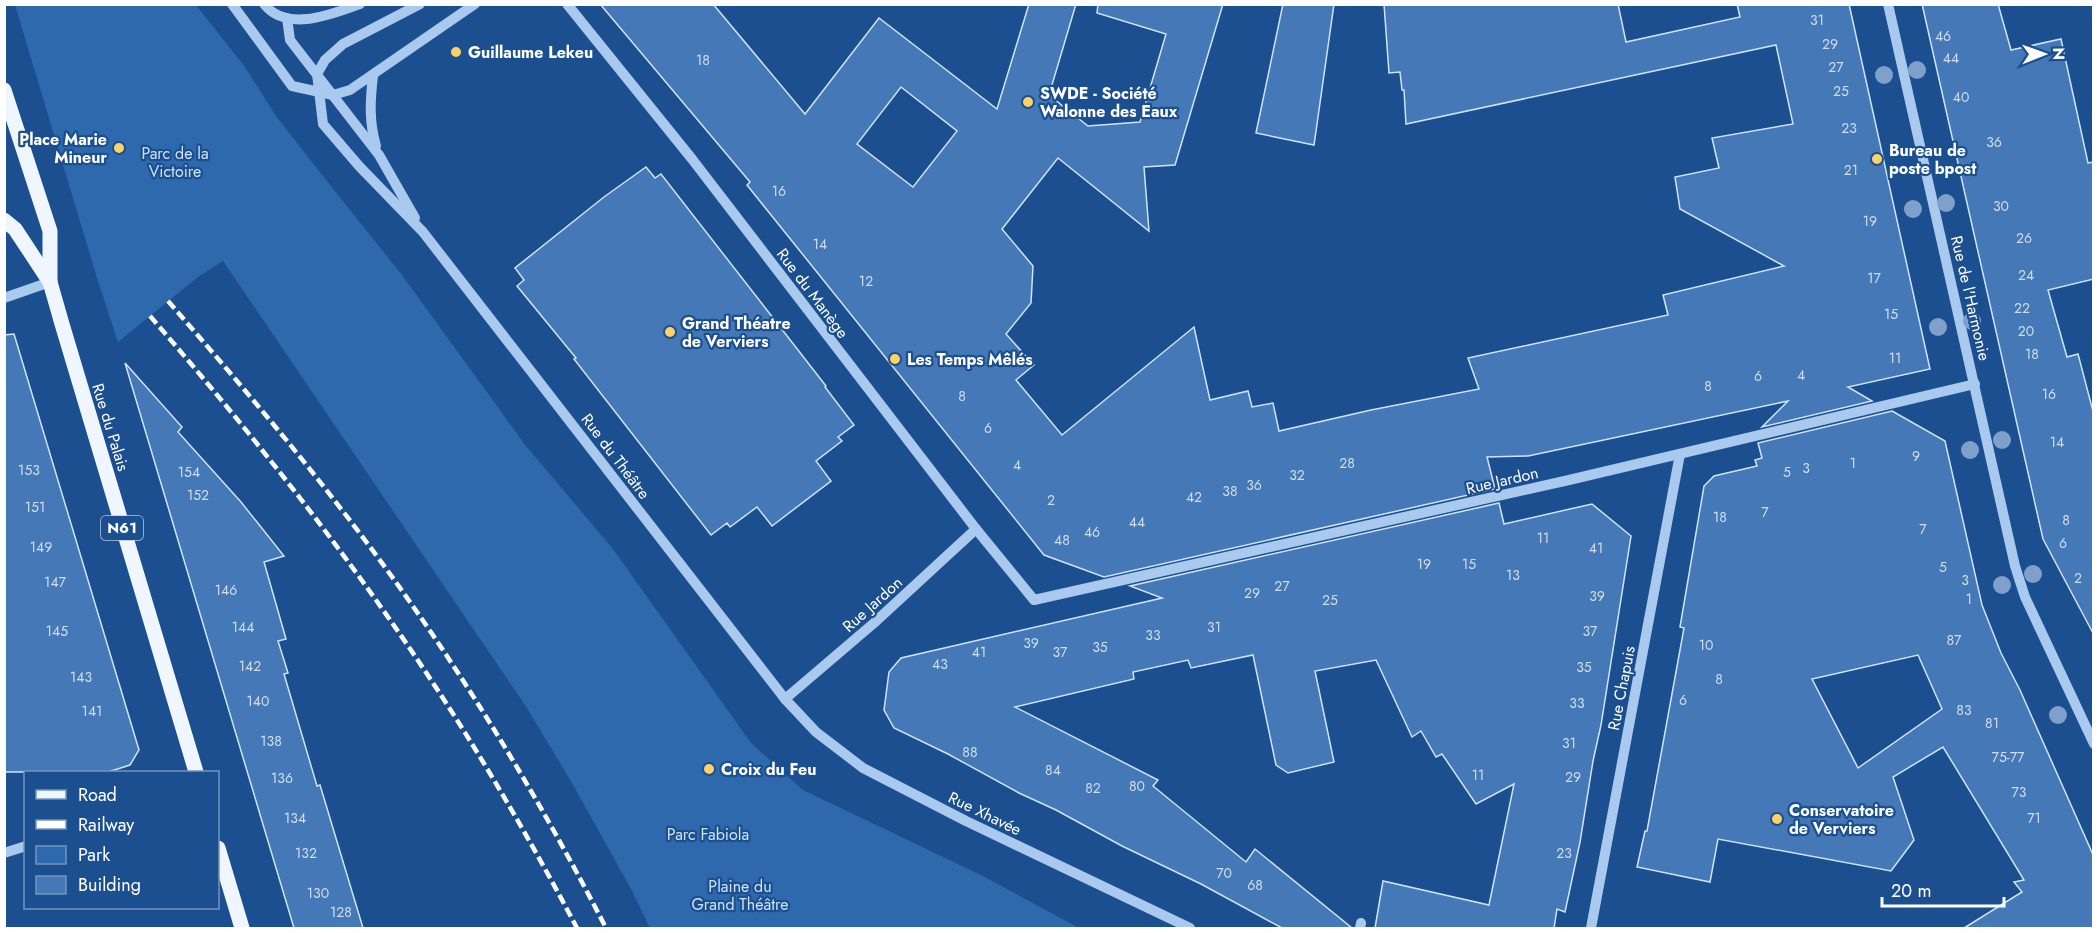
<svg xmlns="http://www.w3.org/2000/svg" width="2098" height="933" viewBox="0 0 2098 933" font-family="Jost,sans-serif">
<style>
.green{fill:#2e69ad}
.building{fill:#4478b7;stroke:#cfe3fa;stroke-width:1.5;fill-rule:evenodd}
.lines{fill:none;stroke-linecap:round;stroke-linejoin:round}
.minor{stroke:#a9c9ee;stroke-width:10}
.major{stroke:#f0f6ff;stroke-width:15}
.rail{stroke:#fff;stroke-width:4.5;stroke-dasharray:10 4.5;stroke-linecap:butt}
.tree{fill:#7ea0ca}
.poi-dot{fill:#ffd166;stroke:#1b4f8f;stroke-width:2}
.labels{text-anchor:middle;stroke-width:4.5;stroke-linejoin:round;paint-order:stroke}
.number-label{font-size:14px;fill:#d0dded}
.shield{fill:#1b4f8f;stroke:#bbcadd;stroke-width:1.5}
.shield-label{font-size:15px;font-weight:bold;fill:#fff}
.poi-label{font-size:16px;font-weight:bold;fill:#fff;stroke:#1b4f8f;text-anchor:start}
.park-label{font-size:16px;fill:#cfe3fa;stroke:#1b4f8f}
.street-label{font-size:16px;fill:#fff;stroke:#1b4f8f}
</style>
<rect width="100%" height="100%" fill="#1b4f8f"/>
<path class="green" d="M15 5H196L245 67 276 116 330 185 402 275 526 446 613 549 751 743 803 790 983 876 1079 928H650L631 889 572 783 525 705 223 261 198 277 118 342 97 278Z"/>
<g class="building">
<path d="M600 4H713L805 114 879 18 997 109 1029 4H1076L1049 95 1088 126 1140 122 1166 34 1097 13 1098 4H1223L1175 165 1144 167 1149 231 1058 158 1002 229 1033 266 1031 303 1006 334 1034 365 1016 380 1062 435 1194 327 1210 400 1248 391 1252 407 1273 403 1279 431 1371 410 1479 389 1468 358 1668 315 1663 295 1784 266 1680 209 1675 177 1719 168 1712 138 1793 124 1776 45 1406 124 1404 90H1402L1400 72 1389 73 1384 4H1618L1626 42 1740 17 1737 4H1849L1930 369 1848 387 1872 401 1762 427 1788 401 1528 456 1487 457 1495 489 1104 577 1044 555 747 185 750 182ZM901 87 957 131 913 187 857 144Z"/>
<path d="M1283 4H1334L1314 145 1256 133Z"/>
<path d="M1922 4H1998L2011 50 2061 39 2088 163 2094 162V279L2048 290 2067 357 2078 354 2094 415V635L2043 539Z"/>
<path d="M646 167 655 178 661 174 826 386 825 387 854 425 838 437 842 441 816 461 831 481 772 526 757 507 730 527 727 523 711 535 574 359 576 358 517 286 524 280 515 268 604 197Z"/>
<path d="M14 334 139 750 130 765 108 772H4V335Z"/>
<path d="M125 363 182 427 178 432 241 502 284 556 264 562 286 639 278 641 288 673 284 674 317 786 320 785 363 928H294Z"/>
<path d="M1892 411 1945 441 1982 605 2001 653 2020 690 2094 857V928H1964L2022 892 2014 882 2024 880 1943 747 1893 777 1914 840 1891 871 1718 839 1710 882 1637 867 1645 831H1647L1684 628 1680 627 1704 486 1714 476 1757 466 1755 460 1762 458 1758 443ZM1918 655 1942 709 1858 768 1812 679Z"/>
<path d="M1499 503 1504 524 1592 504 1631 536 1601 725 1593 761 1580 842 1565 912 1557 909 1554 928H1375L1383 881 1489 905 1514 784 1476 804 1442 754 1436 757 1421 731 1412 737 1376 660 1315 671 1334 762 1288 773 1276 765 1253 655 1191 668 1188 660 1133 672 1134 679 1015 707 1158 780 1153 786 1246 862 1255 849 1352 928H1282L1201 884 1122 846 1056 810 1019 793 948 754 894 728 884 710 889 672 901 658 1162 598 1130 586Z"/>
</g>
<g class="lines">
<g class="minor">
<path d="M232 4 292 86 333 95 350 90 475 4"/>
<path d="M264 4C287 33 332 14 360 4"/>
<path d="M420 4 343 44 325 60 317 74 323 124 359 166 423 232 785 699 816 732 863 768 966 821 1190 928"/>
<path d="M567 4 692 159 976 529 1034 600 1569 480 1975 384"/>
<path d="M1888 4 2015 566 2025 597 2094 744"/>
<path d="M287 18 290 40 379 155 415 218"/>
<path d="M373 76C370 101 369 122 376 146"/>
<path d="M4 298 50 282"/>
<path d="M785 699 874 623 976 529"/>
<path d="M4 853 26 846"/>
<path d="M1360 928 1361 923"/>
<path d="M1591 928 1680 454"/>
</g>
<g class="major">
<path d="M4 90 50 231V282L62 324 196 772"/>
<path d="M4 220 15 229 50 282"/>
<path d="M218 848 242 928"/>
</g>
<g class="rail">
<path d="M168 301C229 371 289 441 345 514 445 643 532 784 606 928"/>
<path d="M150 316C261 444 366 577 457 720 500 788 540 858 577 928"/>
</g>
</g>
<g class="tree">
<circle cx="1917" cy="70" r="9"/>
<circle cx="1884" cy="75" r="9"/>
<circle cx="1946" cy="203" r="9"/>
<circle cx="1913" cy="209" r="9"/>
<circle cx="1972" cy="321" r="9"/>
<circle cx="1938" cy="327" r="9"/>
<circle cx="2002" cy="440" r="9"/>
<circle cx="1970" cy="450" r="9"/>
<circle cx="2033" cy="574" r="9"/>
<circle cx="2002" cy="585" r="9"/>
<circle cx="2058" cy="715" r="9"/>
</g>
<g class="poi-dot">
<circle cx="456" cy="52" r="6"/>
<circle cx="1028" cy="102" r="6"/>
<circle cx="119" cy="148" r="6"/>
<circle cx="1877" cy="159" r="6"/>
<circle cx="670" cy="332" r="6"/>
<circle cx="895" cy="359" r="6"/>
<circle cx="709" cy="769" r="6"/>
<circle cx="1777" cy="819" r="6"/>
</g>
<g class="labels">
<g class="number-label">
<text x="1817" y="25">31</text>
<text x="1943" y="41">46</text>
<text x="1830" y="49">29</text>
<text x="1951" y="63">44</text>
<text x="703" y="65">18</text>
<text x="1836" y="72">27</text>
<text x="1841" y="96">25</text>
<text x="1961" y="102">40</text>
<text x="1849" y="133">23</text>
<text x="1994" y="147">36</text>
<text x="1851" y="175">21</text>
<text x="779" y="196">16</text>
<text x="2001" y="211">30</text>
<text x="1870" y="226">19</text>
<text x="2024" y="243">26</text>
<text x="820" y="249">14</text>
<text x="2026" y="280">24</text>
<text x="1874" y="283">17</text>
<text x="866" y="286">12</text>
<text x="2022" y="313">22</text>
<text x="1891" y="319">15</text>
<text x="2026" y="336">20</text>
<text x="2032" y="359">18</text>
<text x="1895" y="363">11</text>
<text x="1801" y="380">4</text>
<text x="1758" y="381">6</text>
<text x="1708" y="391">8</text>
<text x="2049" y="399">16</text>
<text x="962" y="401">8</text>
<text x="988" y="433">6</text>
<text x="2057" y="447">14</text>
<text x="1916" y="461">9</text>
<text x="1347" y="468">28</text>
<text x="1853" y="468">1</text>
<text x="1017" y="470">4</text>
<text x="1806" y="473">3</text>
<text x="29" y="475">153</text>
<text x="189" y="477">154</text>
<text x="1787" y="477">5</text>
<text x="1297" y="480">32</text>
<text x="1254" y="490">36</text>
<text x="1230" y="496">38</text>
<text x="198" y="500">152</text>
<text x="1194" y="502">42</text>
<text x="1051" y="505">2</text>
<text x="35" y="512">151</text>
<text x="1765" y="517">7</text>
<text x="1720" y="522">18</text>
<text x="2066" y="525">8</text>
<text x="1137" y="527">44</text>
<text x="1923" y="534">7</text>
<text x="1092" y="537">46</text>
<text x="1543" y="543">11</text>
<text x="1062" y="545">48</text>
<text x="2063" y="548">6</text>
<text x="41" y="552">149</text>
<text x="1596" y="553">41</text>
<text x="1424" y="569">19</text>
<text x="1469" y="569">15</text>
<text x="1943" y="572">5</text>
<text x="1513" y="580">13</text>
<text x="2078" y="583">2</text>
<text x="1965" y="585">3</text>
<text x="55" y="587">147</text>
<text x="1282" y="591">27</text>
<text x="226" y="595">146</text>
<text x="1252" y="598">29</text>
<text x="1597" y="601">39</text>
<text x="1969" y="604">1</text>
<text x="1330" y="605">25</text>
<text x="243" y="632">144</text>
<text x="1214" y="632">31</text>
<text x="57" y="636">145</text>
<text x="1590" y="636">37</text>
<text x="1153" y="640">33</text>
<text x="1954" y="645">87</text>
<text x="1031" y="648">39</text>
<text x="1706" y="650">10</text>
<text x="1100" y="652">35</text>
<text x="979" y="657">41</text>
<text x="1060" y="657">37</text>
<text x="940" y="669">43</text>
<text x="250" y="671">142</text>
<text x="1584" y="672">35</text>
<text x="81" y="682">143</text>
<text x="1719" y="684">8</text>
<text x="1683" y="705">6</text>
<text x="258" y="706">140</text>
<text x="1577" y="708">33</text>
<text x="1964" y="715">83</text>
<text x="92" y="716">141</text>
<text x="1992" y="728">81</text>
<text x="271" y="746">138</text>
<text x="1569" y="748">31</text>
<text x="970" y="757">88</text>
<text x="2008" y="762">75-77</text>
<text x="1053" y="775">84</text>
<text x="1478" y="780">11</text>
<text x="1573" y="782">29</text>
<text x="282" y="783">136</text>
<text x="1137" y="791">80</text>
<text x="1093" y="793">82</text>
<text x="2019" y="797">73</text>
<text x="295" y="823">134</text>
<text x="2034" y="823">71</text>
<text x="306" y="858">132</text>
<text x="1564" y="858">23</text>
<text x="1224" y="878">70</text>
<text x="1255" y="890">68</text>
<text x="318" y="898">130</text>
<text x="341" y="917">128</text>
</g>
<rect class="shield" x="101" y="516" width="42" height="24" rx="4.5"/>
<g class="shield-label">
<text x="122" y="533">N61</text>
</g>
<g class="poi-label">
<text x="468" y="58">Guillaume Lekeu</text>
<text x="1040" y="99">SWDE - Société<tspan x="1040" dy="18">Walonne des Eaux</tspan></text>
<text x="107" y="145" text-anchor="end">Place Marie<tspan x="107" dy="18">Mineur</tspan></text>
<text x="1889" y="156">Bureau de<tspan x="1889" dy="18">poste bpost</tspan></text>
<text x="682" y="329">Grand Théatre<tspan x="682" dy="18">de Verviers</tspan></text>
<text x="907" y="365">Les Temps Mêlés</text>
<text x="721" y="775">Croix du Feu</text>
<text x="1789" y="816">Conservatoire<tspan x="1789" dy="18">de Verviers</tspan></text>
</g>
<g class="park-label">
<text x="175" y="159">Parc de la<tspan x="175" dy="18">Victoire</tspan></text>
<text x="708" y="840">Parc Fabiola</text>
<text x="740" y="892">Plaine du<tspan x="740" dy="18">Grand Théâtre</tspan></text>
</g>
<g class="street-label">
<text transform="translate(813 293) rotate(53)" y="6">Rue du Manège</text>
<text transform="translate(1971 298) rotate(77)" y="6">Rue de l'Harmonie</text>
<text transform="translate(111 427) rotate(73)" y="6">Rue du Palais</text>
<text transform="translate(616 456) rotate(53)" y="6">Rue du Théâtre</text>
<text transform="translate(1502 480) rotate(-13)" y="6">Rue Jardon</text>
<text transform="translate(872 604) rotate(-42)" y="6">Rue Jardon</text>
<text transform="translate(1621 688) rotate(-79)" y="6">Rue Chapuis</text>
<text transform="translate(985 813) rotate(26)" y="6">Rue Xhavée</text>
</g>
</g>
<rect width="2098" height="933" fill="none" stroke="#ffffff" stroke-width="12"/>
<rect x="24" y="771" width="195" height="138" fill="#1b4f8f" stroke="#7695bc" stroke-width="1.5"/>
<rect x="36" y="790" width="30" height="9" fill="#f0f6ff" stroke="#7695bc" stroke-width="1.5"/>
<text x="78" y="801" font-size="18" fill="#ffffff">Road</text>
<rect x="36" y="820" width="30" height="9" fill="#ffffff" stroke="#7695bc" stroke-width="1.5"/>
<text x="78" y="831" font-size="18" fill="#ffffff">Railway</text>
<rect x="36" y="846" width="30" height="18" fill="#2e69ad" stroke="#7695bc" stroke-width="1.5"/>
<text x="78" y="861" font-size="18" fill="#ffffff">Park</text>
<rect x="36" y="876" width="30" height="18" fill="#4478b7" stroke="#7695bc" stroke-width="1.5"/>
<text x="78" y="891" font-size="18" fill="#ffffff">Building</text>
<g transform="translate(2044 54) rotate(89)" stroke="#1b4f8f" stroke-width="4.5" paint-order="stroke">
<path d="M0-4.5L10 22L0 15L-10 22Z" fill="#ffffff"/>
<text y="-9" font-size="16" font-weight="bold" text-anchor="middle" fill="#ffffff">N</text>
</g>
<path d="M1882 897v9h122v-9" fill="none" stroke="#ffffff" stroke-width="3"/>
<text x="1891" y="897" font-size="18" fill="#ffffff" stroke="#1b4f8f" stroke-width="4.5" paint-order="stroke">20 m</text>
</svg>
